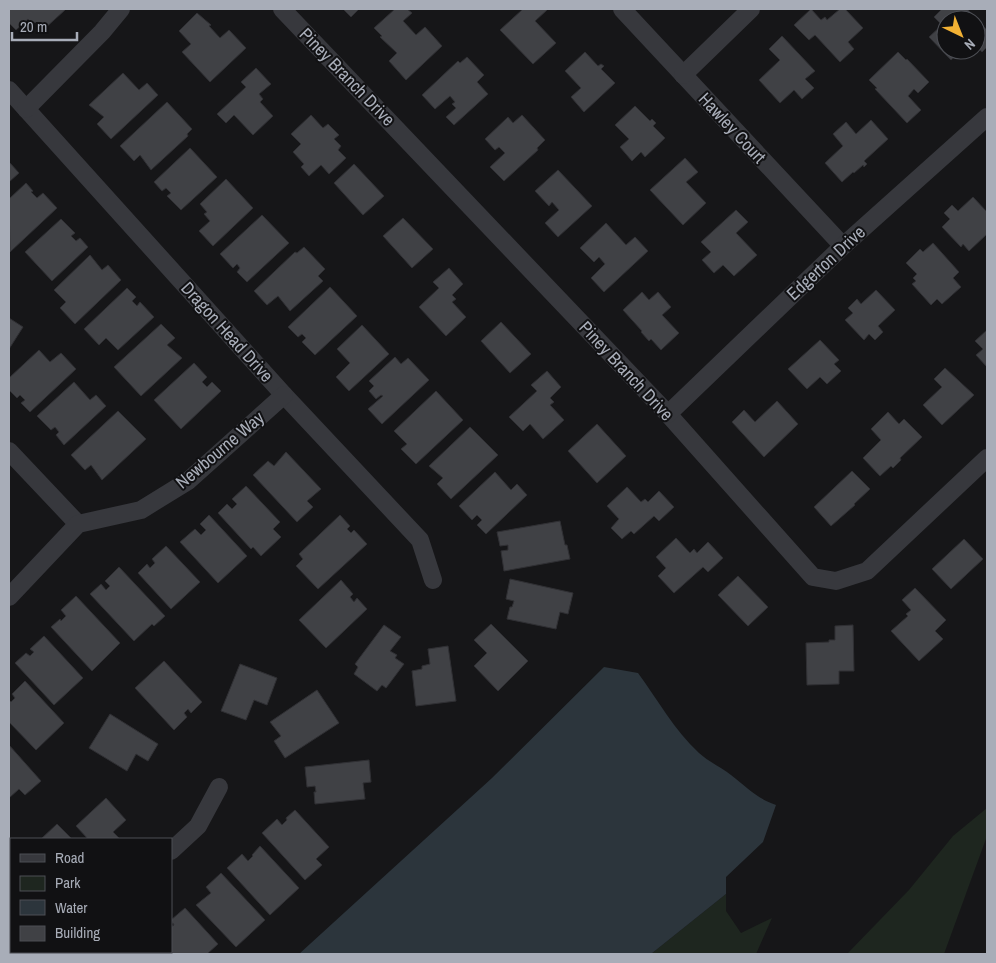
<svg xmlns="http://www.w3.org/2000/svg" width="996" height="963" viewBox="0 0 996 963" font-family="'Archivo Narrow',sans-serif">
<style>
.green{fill:#1e261f}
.water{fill:#2c353c}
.building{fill:#404145;stroke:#303034}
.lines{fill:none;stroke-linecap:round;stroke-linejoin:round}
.street{stroke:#37383d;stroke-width:18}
.labels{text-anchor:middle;stroke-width:4;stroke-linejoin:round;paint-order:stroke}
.street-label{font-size:18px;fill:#a8adb8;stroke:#111113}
</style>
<rect width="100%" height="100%" fill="#161618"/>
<g class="green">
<path d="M987 808V836L944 954H847L909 890 953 836Z"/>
<path d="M726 894V911L741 933 772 918 756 954H651Z"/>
</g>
<path class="water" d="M604 667 638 673C658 700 674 730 699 753 709 762 721 767 731 775 748 788 756 798 776 805L763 842 726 877V894L651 954H299L492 778Z"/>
<g class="building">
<path d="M9 9H64L65 10 43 30 35 22 33 24 28 19 16 30 9 23Z"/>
<path d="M343 9H359L351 17Z"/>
<path d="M395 9H407L412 13 403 21 416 35 425 27 442 46 406 80 389 61 397 53 380 37 382 36 374 28Z"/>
<path d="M523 9H545L547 10 535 21 556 43 533 64 500 30Z"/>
<path d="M811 9 821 20 825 17 827 20 840 9H845L863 28 848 42 854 49 840 62 815 35 809 40 794 25Z"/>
<path d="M942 9H967L987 30V47L982 52 976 45V20H946V50H962L951 60 929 37 942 25 934 17Z"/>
<path d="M197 13 211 25 209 26 220 38 229 30 246 48 210 82 182 52 191 44 179 31Z"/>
<path d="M782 36 815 71 805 79 814 88 802 99 794 90 780 103 759 80 780 60 769 49Z"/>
<path d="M585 52 598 66 601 64 604 66 601 69 615 83 584 112 571 97 581 88 565 71Z"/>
<path d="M898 52 906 60 907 59 929 82 918 93 914 89 908 96 921 110 907 123 875 89 877 88 869 80Z"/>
<path d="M467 57 484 75 477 82 488 94 454 125 446 117 456 108 452 104 455 102 450 96 435 109 422 95 458 61 460 63Z"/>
<path d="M256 68 271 84 259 94 263 99 260 102 273 116 253 135 234 115 226 123 217 114 246 87 241 82Z"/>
<path d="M123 73 139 90 147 83 158 95 111 139 97 124 104 117 89 105Z"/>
<path d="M167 102 192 129 187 134 188 136 151 170 140 155 134 161 120 146Z"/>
<path d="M635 106 650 121 652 119 656 123 653 126 665 138 645 157 641 152 632 161 620 147 629 139 615 125Z"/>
<path d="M311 115 323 128 328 124 339 135 334 139 341 146 338 150 346 158 329 174 321 165 309 176 301 167 304 164 293 152 301 144 291 134Z"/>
<path d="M522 115 545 140 537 148 538 150 504 181 490 167 505 153 499 147 495 150 485 139 508 117 513 123Z"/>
<path d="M871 120 888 139 864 161 867 164 864 167 863 165 854 173 853 172 842 182 825 163 843 146 833 134 846 122 856 134Z"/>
<path d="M190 148 217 177 181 210 167 196 171 193 166 188 162 191 154 182Z"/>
<path d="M685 158 698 172 686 182 706 203 683 225 650 190Z"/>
<path d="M10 163 19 173 9 182V164Z"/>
<path d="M354 164 384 196 363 215 334 183Z"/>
<path d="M558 170 592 206 558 237 545 223 559 210 552 202 549 206 535 191Z"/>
<path d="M226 179 253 208 213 246 199 231 210 221 204 214 207 212 200 204Z"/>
<path d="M26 183 33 191 31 192 37 198 43 193 57 208 10 252 9 199Z"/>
<path d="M973 197 987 212V234L969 251 963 244 961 247 942 227 950 219 944 213 952 205 958 211Z"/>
<path d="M736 210 748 222 736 233 757 255 734 276 723 265 714 273 702 260 711 252 701 242Z"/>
<path d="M262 215 289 243 247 282 237 272 240 268 237 264 233 268 220 254Z"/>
<path d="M403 218 433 249 412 268 383 236Z"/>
<path d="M61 219 75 233 71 236 76 241 80 238 88 247 52 281 25 252Z"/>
<path d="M606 223 626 245 635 237 648 251 604 292 591 278 605 264 599 257 594 262 580 248Z"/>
<path d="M933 243 959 272 953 278 961 287 942 304 937 299 931 305 912 284 916 281 913 278 917 274 906 263 920 249 923 252Z"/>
<path d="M304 247 325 269 318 276 323 281 290 311 278 296 267 305 254 291 295 252 297 253Z"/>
<path d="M90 255 102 270 108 265 121 280 75 324 60 308 66 302 54 290Z"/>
<path d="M449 268 463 284 452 295 456 299 452 302 466 317 446 336 419 307 439 288 433 282Z"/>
<path d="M330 287 357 316 315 355 302 342 306 338 302 334 298 337 288 327Z"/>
<path d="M127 288 136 297 132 301 137 306 140 302 154 317 118 350 106 338 99 345 84 329Z"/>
<path d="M876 290 895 310 878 326 883 332 875 340 869 334 864 340 845 320 853 313 848 308 857 299 861 304Z"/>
<path d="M642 292 649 300 658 292 671 307 662 315 679 333 661 350 651 339 649 341 641 332 642 331 623 310Z"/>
<path d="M9 318 23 327 9 349Z"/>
<path d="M501 322 531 354 510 373 481 341Z"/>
<path d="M161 324 175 338 167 345 182 358 141 396 114 367Z"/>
<path d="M362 325 389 354 349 391 336 377 350 363 337 349Z"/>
<path d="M987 330V367L976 355 983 349 975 341Z"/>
<path d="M820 340 839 360 834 364 841 371 827 384 820 377 807 389 788 369Z"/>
<path d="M39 350 50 362 61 353 76 369 30 412 21 403 25 400 20 395 17 398 9 390V378Z"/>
<path d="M395 357 401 364 408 358 429 380 382 424 368 409 383 396 381 395 376 399 369 391 374 386 369 381Z"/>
<path d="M194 363 207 377 202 382 207 387 212 382 221 391 181 429 154 400Z"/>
<path d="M945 368 974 395 942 425 923 405 942 387 934 379Z"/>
<path d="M547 371 561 387 550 398 554 402 550 405 564 420 543 439 530 424 523 431 509 417 537 391 531 385Z"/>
<path d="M74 382 90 400 96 395 106 406 64 445 56 435 59 432 55 427 51 430 37 416Z"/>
<path d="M436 391 463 420 416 464 401 449 407 444 394 431Z"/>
<path d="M777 401 798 424 764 457 732 422 744 410 755 422Z"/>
<path d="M118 411 146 439 102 480 91 465 85 470 71 455Z"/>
<path d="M888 412 899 424 904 419 922 437 900 458 901 460 893 468 891 466 880 476 863 458 881 440 871 429Z"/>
<path d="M597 424 626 456 597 483 568 451Z"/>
<path d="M470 427 498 455 451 499 437 484 443 478 429 466Z"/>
<path d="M286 452 321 489 307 501 313 507 297 522 253 475 268 461 274 466Z"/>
<path d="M852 471 870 489 854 504 855 505 831 526 814 507Z"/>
<path d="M495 472 511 490 517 484 527 495 486 534 477 525 482 520 477 515 472 520 459 506Z"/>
<path d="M246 486 280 522 273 529 281 537 261 556 253 547 251 549 218 513 227 504 232 509 237 504 232 499Z"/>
<path d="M627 487 641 502 645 499 648 502 659 491 674 507 659 521 654 516 634 534 631 531 622 539 611 528 619 519 607 506Z"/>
<path d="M209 515 247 556 218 583 180 542 195 529 201 535 206 530 200 524Z"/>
<path d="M340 515 350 526 347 529 351 533 354 530 367 544 318 589 296 566 303 559 299 554Z"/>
<path d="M560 521 565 545H567L570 559 504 571 501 551 508 550V545L500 546 497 532Z"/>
<path d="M676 538 690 553 694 549 697 553 708 542 723 558 708 572 703 567 674 593 658 576 666 568 656 557Z"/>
<path d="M964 539 983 559 951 589 932 569Z"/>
<path d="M166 546 200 582 171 609 138 573 147 564 150 568 155 563 152 559Z"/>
<path d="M119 567 165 616 154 626 152 624 134 641 90 594 101 584 106 590 110 586 105 581Z"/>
<path d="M738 576 768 607 748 626 718 595Z"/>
<path d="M510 579 573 593 568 614 560 612 556 629 507 619 510 607H512L514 601 506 599Z"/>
<path d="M341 580 353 594 350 597 354 602 357 598 367 609 326 648 299 620Z"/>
<path d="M915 588 946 620 935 631 943 639 919 661 891 631 908 616 906 614 911 610 902 600Z"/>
<path d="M76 596 120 643 92 671 51 627 60 619 61 621 66 616 61 610Z"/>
<path d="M491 624 528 661 498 691 474 666 487 653 474 640Z"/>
<path d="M384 625 401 637 390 651 397 655 395 658 404 664 386 688 382 685 377 691 354 674 358 667 355 664Z"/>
<path d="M853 625 854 671H839V684L807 685 806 643 829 642V640H835V626Z"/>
<path d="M44 636 83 678 54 705 15 663 26 653 30 656 34 652 30 649Z"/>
<path d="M448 646 456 701 416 706 412 671 422 669V666L430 664 428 649Z"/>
<path d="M164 661 202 702 191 713 188 709 184 713 187 717 174 730 135 688Z"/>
<path d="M240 664 277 678 267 705 254 700 246 720 221 711Z"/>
<path d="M25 681 64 723 36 750 9 722V700L11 702 15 698 12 694Z"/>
<path d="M317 690 339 723 285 758 274 741 281 736 270 722Z"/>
<path d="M110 714 158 744 148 761 136 754 127 771 89 748Z"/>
<path d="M9 745 41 781 25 795 19 789 9 798Z"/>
<path d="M369 760 371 782 363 783 365 799 315 804 314 792H316L315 786 307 787 305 767Z"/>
<path d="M106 798 126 820 113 832 120 839H88L76 826Z"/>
<path d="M295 810 329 847 316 859 322 865 305 880 262 833 277 819 282 825 287 820 286 818Z"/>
<path d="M57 824 72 839H41Z"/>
<path d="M260 846 299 888 270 915 227 868 242 854 248 861 253 856 252 855Z"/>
<path d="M11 868V903L9 900V870Z"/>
<path d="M221 873 265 920 236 947 196 905 211 893 206 887Z"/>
<path d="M185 908 218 944 207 954H174L171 951V927L174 925 171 920Z"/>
<path d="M9 912 11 915V935L9 937Z"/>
</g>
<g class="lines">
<g class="street">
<path d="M282 9 668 414 813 577 836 581 867 571 987 458"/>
<path d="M622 9 843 246"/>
<path d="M683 75 751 9"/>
<path d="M9 90 284 395 420 540 433 580"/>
<path d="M26 109 102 32 121 9"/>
<path d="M668 414 843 246 987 117"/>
<path d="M9 451 78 524"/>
<path d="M9 597 78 524 141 510 188 481 284 395"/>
<path d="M171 851 198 826 219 787"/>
<path d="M61 954 64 952"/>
</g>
</g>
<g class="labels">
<g class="street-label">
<text transform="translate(347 77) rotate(46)" y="6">Piney Branch Drive</text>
<text transform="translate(732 128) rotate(47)" y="6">Hawley Court</text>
<text transform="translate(826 263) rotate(-43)" y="6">Edgerton Drive</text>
<text transform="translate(227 332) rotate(48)" y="6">Dragon Head Drive</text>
<text transform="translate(626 371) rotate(47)" y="6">Piney Branch Drive</text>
<text transform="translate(220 450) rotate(-40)" y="6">Newbourne Way</text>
</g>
</g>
<rect width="996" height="963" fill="none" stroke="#a8adb8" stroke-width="20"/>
<rect x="10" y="838" width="162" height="115" fill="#111113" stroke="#4d4f55"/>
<rect x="20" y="854" width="25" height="8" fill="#37383d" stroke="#4d4f55"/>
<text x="55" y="863" font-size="15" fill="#a8adb8">Road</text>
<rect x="20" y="876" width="25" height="15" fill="#1e261f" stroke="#4d4f55"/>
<text x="55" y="888" font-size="15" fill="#a8adb8">Park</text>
<rect x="20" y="900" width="25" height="15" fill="#2c353c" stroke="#4d4f55"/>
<text x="55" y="913" font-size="15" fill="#a8adb8">Water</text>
<rect x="20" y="926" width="25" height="15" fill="#404145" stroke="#4d4f55"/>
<text x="55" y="938" font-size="15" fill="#a8adb8">Building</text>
<g transform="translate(961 35) rotate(137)"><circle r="24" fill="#111113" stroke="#4d4f55"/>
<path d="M0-4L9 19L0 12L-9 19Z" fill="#f2b134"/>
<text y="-8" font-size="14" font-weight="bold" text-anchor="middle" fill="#a8adb8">N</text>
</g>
<path d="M12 32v8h65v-8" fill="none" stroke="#a8adb8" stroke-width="2.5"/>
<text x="20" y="32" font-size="15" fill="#a8adb8" stroke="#111113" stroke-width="4" paint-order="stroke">20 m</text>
</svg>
